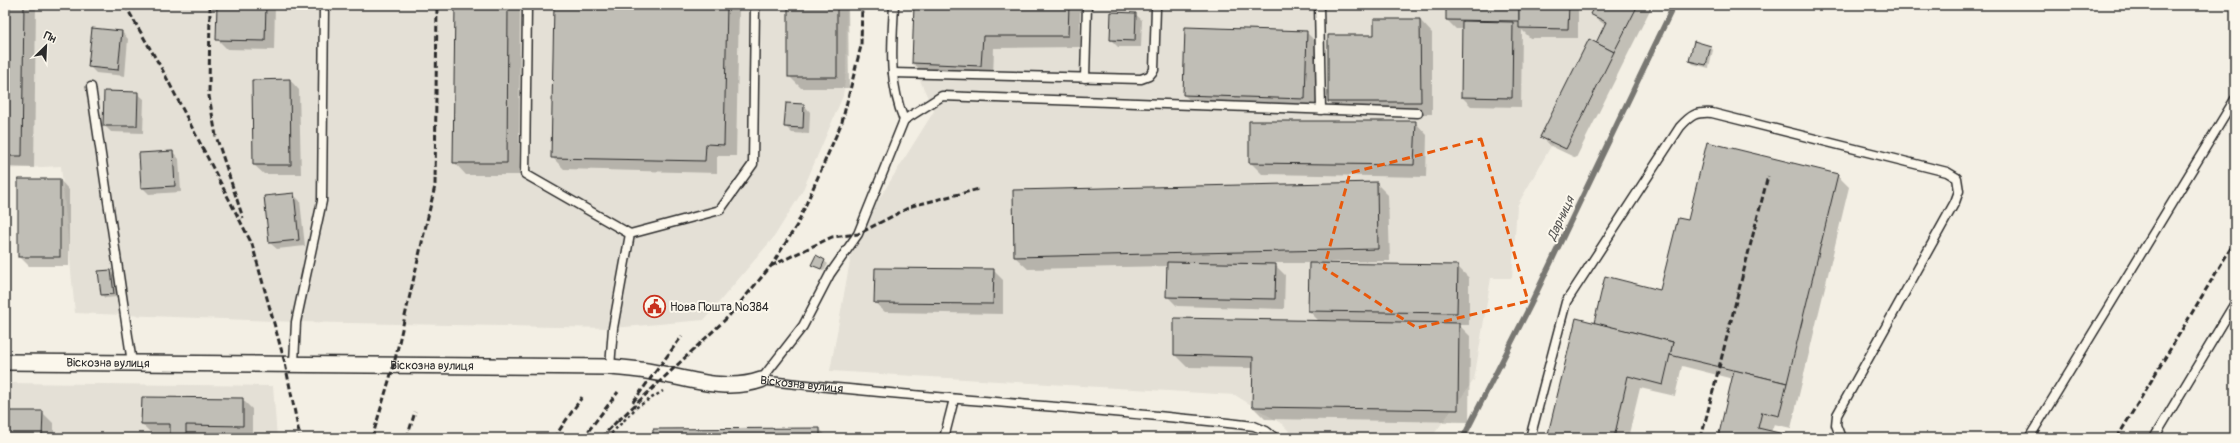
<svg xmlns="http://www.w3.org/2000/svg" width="2240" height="443" viewBox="0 0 2240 443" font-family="Pangolin,sans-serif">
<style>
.built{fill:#e4e0d6}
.shadow{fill:#0003}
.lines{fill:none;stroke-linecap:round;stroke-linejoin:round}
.stream{stroke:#787772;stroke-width:5.5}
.building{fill:#c0beb6;stroke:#2b2b2b}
.service-casing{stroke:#2b2b2b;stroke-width:11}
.minor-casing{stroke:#2b2b2b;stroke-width:18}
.path{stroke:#2b2b2b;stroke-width:2.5;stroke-dasharray:3 3;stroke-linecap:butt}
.service{stroke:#fbf7ec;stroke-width:8}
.minor{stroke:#fbf7ec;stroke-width:15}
.rail{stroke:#2b2b2b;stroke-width:3;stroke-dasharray:6 3;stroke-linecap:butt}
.marked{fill:none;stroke:#e8590c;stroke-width:3;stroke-dasharray:8 5;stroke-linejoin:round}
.labels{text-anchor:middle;stroke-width:4;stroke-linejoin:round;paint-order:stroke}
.poi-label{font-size:12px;fill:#2b2b2b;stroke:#fbf7ec;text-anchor:start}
.street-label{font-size:12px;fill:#2b2b2b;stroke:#fbf7ec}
.water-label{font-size:13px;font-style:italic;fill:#585755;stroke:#fbf7ec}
</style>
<rect width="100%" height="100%" fill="#f3efe4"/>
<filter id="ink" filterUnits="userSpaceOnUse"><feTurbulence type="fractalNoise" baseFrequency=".025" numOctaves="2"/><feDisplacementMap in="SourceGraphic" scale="8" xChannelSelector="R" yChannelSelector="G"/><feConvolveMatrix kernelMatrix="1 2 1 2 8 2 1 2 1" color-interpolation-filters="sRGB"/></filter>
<g filter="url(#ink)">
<g class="built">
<path d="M5 5H847L846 72 843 96 802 192 774 237 704 320 613 328 296 322 75 313 61 166 5 169Z"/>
<path d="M914 5H1631L1517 206 1512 278H1491L1474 380 1431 438H1296L1282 424 1235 395 830 371 854 239 934 111 912 63Z"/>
<path d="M5 383 273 386 277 438H5Z"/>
</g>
<g class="shadow">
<path d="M5 5H36L34 168 5 167Z"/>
<path d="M218 5H275L274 50 227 49 217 39Z"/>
<path d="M456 5H520L519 175H466L454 162Z"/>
<path d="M555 5H739L736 156H717V173L564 169 552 157Z"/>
<path d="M789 5H848L849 88H801L789 76Z"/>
<path d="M915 5H1080V47L994 48 993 78 926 75 913 63Z"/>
<path d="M1447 5H1578V38H1530L1522 30 1521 107 1471 106 1462 97 1463 29H1456L1447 20Z"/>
<path d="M1596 5H1648L1651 8 1576 158 1551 146 1541 136 1606 26 1591 14Z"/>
<path d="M1112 13 1135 14 1142 20 1141 47H1118L1111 40Z"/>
<path d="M1420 20 1432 33V114H1341L1329 102 1375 36Z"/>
<path d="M122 32 128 39 125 76 96 73 89 66Z"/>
<path d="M1306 32 1318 44 1317 111 1197 107 1184 95Z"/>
<path d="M1710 46 1713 50 1709 68 1693 64 1690 61Z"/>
<path d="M290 80 299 90 301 174H264L254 165Z"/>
<path d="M137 93 144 99 143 133 111 132 104 125Z"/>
<path d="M804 105 810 112 809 134 792 133 785 126Z"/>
<path d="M1415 122 1427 135 1426 177 1262 174 1250 162Z"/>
<path d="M173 152 179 159 181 192 149 194 142 187Z"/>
<path d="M1837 175 1849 187 1791 428 1774 424 1771 432 1793 438H1719L1733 379 1682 366 1675 396 1640 388 1628 438H1548L1595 324 1661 291 1689 221Z"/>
<path d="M60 180 69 190V266H29L19 256Z"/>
<path d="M1376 183 1388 195 1390 261 1330 262V264L1457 266 1469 278V325H1459L1470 336 1469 422 1265 419 1253 407V368L1187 367 1175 355V319L1320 322 1309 311 1310 263H1273L1285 275 1284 309 1177 306 1167 296 1168 266 1028 269 1015 257Z"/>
<path d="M293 194 300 201 305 246 277 249 270 243Z"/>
<path d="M824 261 828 264 824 271 813 264Z"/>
<path d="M993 270 1003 280V314L885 312 875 303Z"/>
<path d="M111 271 114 274 117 297 105 298 102 295 99 272Z"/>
<path d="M242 399 252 409V435H196V438H171V434H152L142 424Z"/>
<path d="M5 412H42L54 424V438H5Z"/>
<path d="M820 429 828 438H654Z"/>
</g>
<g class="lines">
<path class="stream" d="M1463 438 1530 306 1674 5"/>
</g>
<g class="building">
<path d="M5 5H24L22 156H5Z"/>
<path d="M217 5H266L265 41 216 40Z"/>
<path d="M455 5H508L507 163H453Z"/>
<path d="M554 5H727L724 145 706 144 705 161 551 158Z"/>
<rect x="788" y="5" width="49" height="72"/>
<path d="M914 5H1069L1068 36H983L981 66 912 63Z"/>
<path d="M1446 5H1519V21L1446 20Z"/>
<path d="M1519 5H1569L1568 29 1519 28Z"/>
<path d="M1595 5H1638L1614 52 1596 43 1606 22 1590 14Z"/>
<path d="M1111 12 1136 13 1135 41 1110 40Z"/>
<path d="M1374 19H1420L1421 102H1328V35H1374Z"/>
<path d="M1462 21 1513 22 1512 98 1461 97Z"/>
<path d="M1185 27 1307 31 1305 99 1183 95Z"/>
<path d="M92 28 122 31 118 70 88 67Z"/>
<path d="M1589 39 1614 52 1566 149 1540 137Z"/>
<path d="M1694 41 1711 46 1706 65 1689 61Z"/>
<path d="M290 79 291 165H253L252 80Z"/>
<path d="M104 91 138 92 137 126H103Z"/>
<path d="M786 103 804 104 803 128 784 127Z"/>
<path d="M1249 121H1416L1414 165 1249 163Z"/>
<path d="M1707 142 1838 174 1787 383 1670 355 1673 342 1594 323 1605 276 1660 290 1678 218 1688 220Z"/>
<path d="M173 151 175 186 141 188 139 153Z"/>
<rect x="18" y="179" width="42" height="78"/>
<path d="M1377 182 1378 249 1014 257 1013 190Z"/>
<path d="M294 193 299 240 269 243 264 196Z"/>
<path d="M816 255 825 260 821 269 811 265Z"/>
<path d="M1167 262 1276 264 1275 299 1166 297Z"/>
<path d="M1309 263 1458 265 1457 313 1308 311Z"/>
<path d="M875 268 994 269 993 304 874 303Z"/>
<path d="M111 270 114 294 101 295 98 271Z"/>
<path d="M1174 318 1459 323 1458 410 1252 407 1253 357 1174 355Z"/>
<path d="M1576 318 1673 342 1663 385 1628 376 1614 438H1547Z"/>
<path d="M1734 370 1787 383 1779 416 1762 412 1758 428 1792 436V438H1718Z"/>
<path d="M142 397 243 398V426L186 425V438H170V424H141Z"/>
<path d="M5 411H43L42 438H5Z"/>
<path d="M820 428V438H653V429Z"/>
</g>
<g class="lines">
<defs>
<g id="service">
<path d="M527 5 525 174 630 234"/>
<path d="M1319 5 1321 110"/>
<path d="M893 73 1141 79 1149 76 1154 70 1156 8"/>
<path d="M1085 78 1087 5"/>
<path d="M91 87 132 363"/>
<path d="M904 120 942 96 1418 113"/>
<path d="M294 363 296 322 322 201 324 5"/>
<path d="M610 367 613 328 630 234 720 210 753 164 755 5"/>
<path id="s1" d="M761 380C925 399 1090 407 1254 426L1266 431 1275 438"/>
<path d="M761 380 803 326 830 274 858 234 904 120C888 81 892 46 894 5"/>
<path d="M944 438 954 399"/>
<path d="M1530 438 1566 302 1680 127C1691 115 1695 112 1712 113L1947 172 1957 178 1959 191 1955 202 1837 415 1836 425 1841 438"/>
<path d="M2029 438 2235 99"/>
<path d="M2154 438 2235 303"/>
</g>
<g id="minor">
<path id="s2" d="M5 362 610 367C622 368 634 369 647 371 684 377 724 393 761 380"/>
</g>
</defs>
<use href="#service" class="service-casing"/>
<use href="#minor" class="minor-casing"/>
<path class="path" d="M607 438 637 407 663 391"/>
<use href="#service" class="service"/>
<use href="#minor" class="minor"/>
<g class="rail">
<path d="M125 5 163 71 252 244 285 363 300 438"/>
<path d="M210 5 209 96 216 136 243 218"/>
<path d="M771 266 832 237 858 234 912 206 979 189"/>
<path d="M633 402 682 336"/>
<path d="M618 421 728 317 771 266 797 225 842 122 861 46 862 5"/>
<path d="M372 438 394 364 435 186 437 5"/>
<path d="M407 438 415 412"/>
<path d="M554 438 582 397"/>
<path d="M583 438 618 392"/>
<path d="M601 438 620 418"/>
<path d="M1701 438 1768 176"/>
<path d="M2117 438 2235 241"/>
</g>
</g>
</g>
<path class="marked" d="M1481 139 1528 301 1417 328 1324 268 1350 173Z"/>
<defs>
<symbol id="civic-ring" viewBox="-11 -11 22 22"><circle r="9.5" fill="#fbf7ec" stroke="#c8321e" stroke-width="1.5"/><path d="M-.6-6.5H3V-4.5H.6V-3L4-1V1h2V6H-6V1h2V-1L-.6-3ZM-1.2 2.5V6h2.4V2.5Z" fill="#c8321e"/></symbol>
</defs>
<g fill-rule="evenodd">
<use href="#civic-ring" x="642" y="294" width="25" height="25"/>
</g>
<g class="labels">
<g class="poi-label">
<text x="670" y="311">Нова Пошта №384</text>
</g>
<g class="street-label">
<text dy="4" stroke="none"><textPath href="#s2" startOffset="103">Віскозна вулиця</textPath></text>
<text dy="4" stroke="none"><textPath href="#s2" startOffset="427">Віскозна вулиця</textPath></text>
<text dy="4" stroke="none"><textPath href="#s1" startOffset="41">Віскозна вулиця</textPath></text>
</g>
<g class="water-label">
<text transform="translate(1560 218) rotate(-65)" y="5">Дарниця</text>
</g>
</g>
<rect width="2240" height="443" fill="none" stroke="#fbf7ec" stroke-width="20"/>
<rect x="10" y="10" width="2220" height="423" fill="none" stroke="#2b2b2b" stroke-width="1.5" filter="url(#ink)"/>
<g transform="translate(46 46) rotate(24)" stroke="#fbf7ec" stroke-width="3" paint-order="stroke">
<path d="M0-3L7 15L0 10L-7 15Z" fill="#2b2b2b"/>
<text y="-6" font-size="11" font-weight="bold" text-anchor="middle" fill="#2b2b2b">Пн</text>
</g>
</svg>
